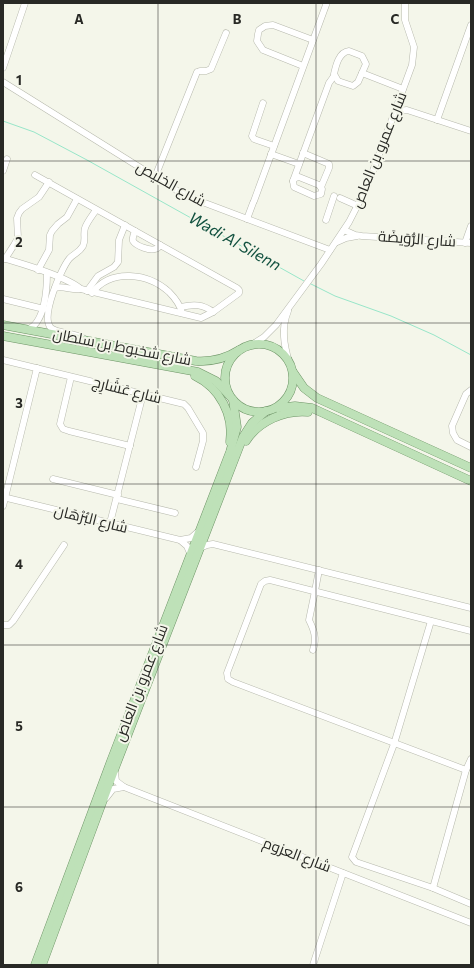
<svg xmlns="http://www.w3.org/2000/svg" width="474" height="968" viewBox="0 0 474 968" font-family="Commissioner,Cairo,sans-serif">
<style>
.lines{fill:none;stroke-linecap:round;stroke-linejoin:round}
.stream{stroke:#98e6c9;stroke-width:1}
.minor-casing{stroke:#b7b9ad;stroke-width:7}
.major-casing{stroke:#6d9466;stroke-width:9}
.minor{stroke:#fff;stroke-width:6}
.major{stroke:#bee1b8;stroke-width:8}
.grid{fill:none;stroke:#282925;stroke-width:1;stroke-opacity:0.55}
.labels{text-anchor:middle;stroke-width:4;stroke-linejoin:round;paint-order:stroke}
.street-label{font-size:15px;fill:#282925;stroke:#f4f6ea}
.water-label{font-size:16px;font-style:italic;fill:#135240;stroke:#f4f6ea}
.grid-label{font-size:13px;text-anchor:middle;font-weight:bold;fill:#282925;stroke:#f4f6ea;stroke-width:4;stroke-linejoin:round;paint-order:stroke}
</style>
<rect width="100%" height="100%" fill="#f4f6ea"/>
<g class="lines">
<g class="stream">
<path d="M3 121 34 132 87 160 304 281"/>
<path d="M309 283 335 296 391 316 434 335 471 355"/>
</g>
<defs>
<g id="minor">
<path d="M349 51 362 56 366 64 358 82 353 86 338 81 334 74C336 65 339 52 349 51Z"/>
<path d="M303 66 263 50 257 41 258 34 259 30 265 26 273 25 313 40"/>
<path d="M3 68 25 3"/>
<path d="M200 71H206L211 69 226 33"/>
<path d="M362 73 403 89"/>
<path d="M3 82 176 190 205 203 330 250"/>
<path d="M263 103 252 136 254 139 274 146"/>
<path d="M396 111 407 110 471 131"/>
<path d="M437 120 471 25"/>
<path d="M303 153 329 164V168L321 187"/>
<path d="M271 154 299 164"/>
<path d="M3 171 7 159"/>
<path d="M155 177 197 72"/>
<path d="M299 177 319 185 322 189 321 194 314 196 294 187 293 181 295 178Z"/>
<path d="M293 181 329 83 334 76"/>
<path d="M340 198 358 206"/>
<path d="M254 201 326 5"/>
<path d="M247 219 253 203"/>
<path d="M326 220 334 196"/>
<path d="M344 230 355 235 362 236 471 243"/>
<path d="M135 231C134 234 132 238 133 241 136 246 150 251 155 249 158 249 159 247 160 245"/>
<path d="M337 242 346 238 357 236"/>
<path d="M465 243 471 226"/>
<path d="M3 258C23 264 66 276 81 289L201 318 213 312 239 293V290L237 288 35 175"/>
<path d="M5 259 14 245 18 238 17 218 19 213 22 209 39 197 49 182"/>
<path d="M38 270 49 250 50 235 52 231 58 224 67 217 77 199"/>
<path d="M55 288C63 285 72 291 81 289"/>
<path d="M87 291 98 276 114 267 118 262 119 240 125 225"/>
<path d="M92 293C111 268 148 273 169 292 175 298 180 304 182 313"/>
<path d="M3 299 44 309"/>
<path d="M181 307C193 304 203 304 213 312"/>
<path d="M288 311C281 328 284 345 289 362"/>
<path d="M29 329C45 321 47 289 47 273"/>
<path d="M83 338C74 333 57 333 51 328 40 317 61 269 69 259 73 254 79 253 83 246 86 240 83 234 85 228 87 222 92 216 96 210"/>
<path d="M250 346 264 337 276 325 321 264 349 222 367 187 412 65 414 47 405 20V3"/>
<path d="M3 360 184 404 188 408 203 433V441L196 467"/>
<path d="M71 377 60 424 63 429 69 431 130 446"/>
<path d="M471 390 466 394 452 426 453 433 457 440 471 447"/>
<path d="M53 479 118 495"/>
<path d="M3 497 180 540 191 538 199 531"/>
<path d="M117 499 175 513"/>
<path d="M3 506 37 368"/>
<path d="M110 523 143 394"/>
<path d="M180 540 187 546 190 553"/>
<path d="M200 548 207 545 213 544 471 608"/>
<path d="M431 621 394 744 352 857 356 862 433 888 471 904"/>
<path d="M3 625H9L13 621 64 545"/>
<path d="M313 650C317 638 314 630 309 620L315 591 319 570"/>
<path d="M466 770 233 682 228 679 227 673 261 584 265 581 270 580 471 631"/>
<path d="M115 773 116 781 124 787 471 923"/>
<path d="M106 798 113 789 124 787"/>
<path d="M433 888 466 770 471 759"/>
<path d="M313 965 343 873"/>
</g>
<g id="major">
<path d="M3 325 196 361C212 362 225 359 239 350"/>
<path d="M3 336 198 372 216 381 229 395"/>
<circle cx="259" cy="378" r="34"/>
<path d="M293 372 304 388 317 398 471 468"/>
<path d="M195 376C220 388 234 415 230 442"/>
<path d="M278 408 295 406 312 408 471 481"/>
<path d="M246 441C259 421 284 410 308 412"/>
<path d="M35 965 111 761 230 452 237 427 233 400"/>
<path d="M42 965 116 765 243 437 252 423 266 411"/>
</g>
</defs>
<use href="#minor" class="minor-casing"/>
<use href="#major" class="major-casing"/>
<use href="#minor" class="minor"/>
<use href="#major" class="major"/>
</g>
<path class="grid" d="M158 3V965M316 3V965M3 161H471M3 323H471M3 484H471M3 645H471M3 807H471"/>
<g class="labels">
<g class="street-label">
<text transform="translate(379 150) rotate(-68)" y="5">شارع عمرو بن العاص</text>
<text transform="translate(171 184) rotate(29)" y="5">شارع الخليص</text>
<text transform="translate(417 239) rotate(4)" y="5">شارع الرُّوَيضَة</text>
<text transform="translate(122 347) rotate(11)" y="5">شارع شخبوط بن سلطان</text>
<text transform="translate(127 390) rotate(14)" y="5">شارع عَشَارِج</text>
<text transform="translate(91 519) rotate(14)" y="5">شارع البُرْهَان</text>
<text transform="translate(141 683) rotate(-69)" y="5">شارع عمرو بن العاص</text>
<text transform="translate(297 855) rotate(21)" y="5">شارع العزوم</text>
</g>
<g class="water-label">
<text transform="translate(235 241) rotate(29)" y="6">Wadi Al Silenn</text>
</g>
</g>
<g class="grid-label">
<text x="79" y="24">A</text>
<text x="237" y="24">B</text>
<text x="395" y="24">C</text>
<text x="19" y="85">1</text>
<text x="19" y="247">2</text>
<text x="19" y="408">3</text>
<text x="19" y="569">4</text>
<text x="19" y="731">5</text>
<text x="19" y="892">6</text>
</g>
<rect width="474" height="968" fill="none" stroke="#282925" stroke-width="8"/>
</svg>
